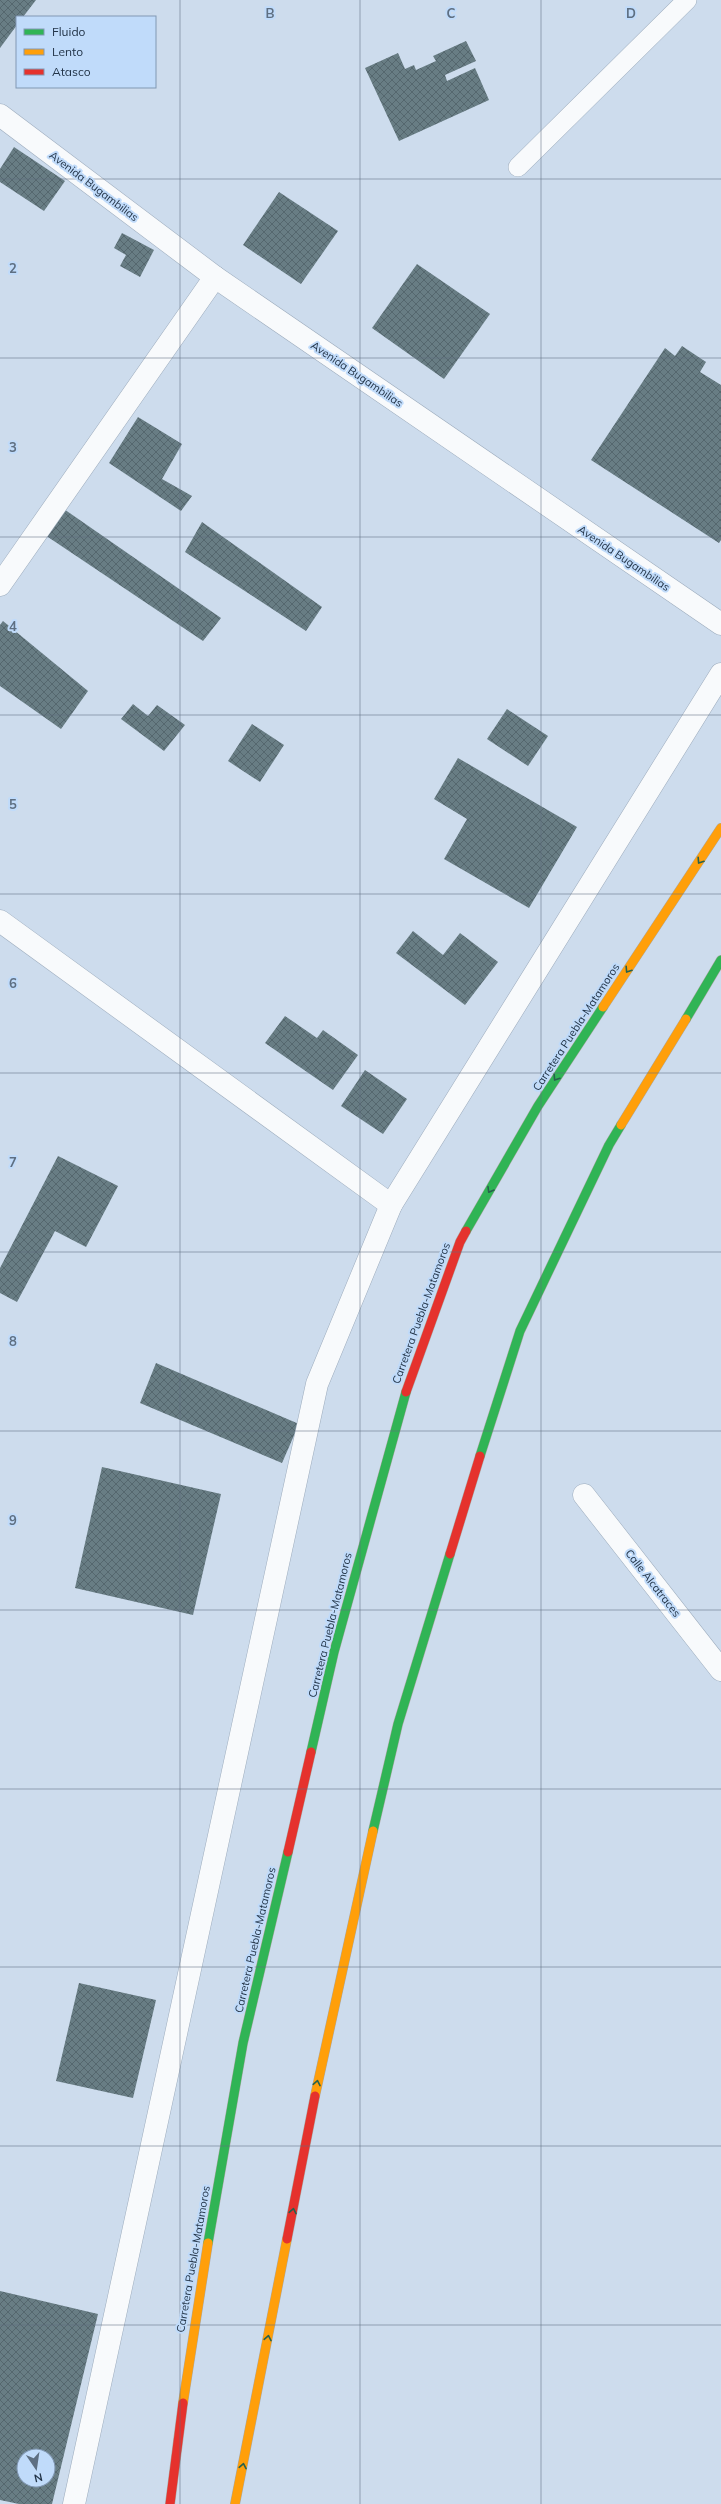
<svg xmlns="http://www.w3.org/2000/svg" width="721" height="2504" viewBox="0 0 721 2504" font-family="Mulish,sans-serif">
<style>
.building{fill:url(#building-cross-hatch);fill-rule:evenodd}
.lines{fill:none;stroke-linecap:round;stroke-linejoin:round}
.lane-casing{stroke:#9dacbd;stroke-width:20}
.street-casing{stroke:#9dacbd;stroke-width:23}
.fast-casing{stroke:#aaa8a3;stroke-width:10}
.slow-casing{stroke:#aaa8a3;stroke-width:10}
.jam-casing{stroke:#aaa8a3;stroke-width:10}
.lane{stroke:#f8fafc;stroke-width:19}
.street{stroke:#f8fafc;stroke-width:22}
.fast{stroke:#30b455;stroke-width:9}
.slow{stroke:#ff9f0a;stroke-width:9}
.jam{stroke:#e5322d;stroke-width:9}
.oneway{stroke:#27614d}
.grid{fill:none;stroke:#5e6f82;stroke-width:1;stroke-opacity:0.55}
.labels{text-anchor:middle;stroke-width:4;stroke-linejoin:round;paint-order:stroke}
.street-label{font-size:11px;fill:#223448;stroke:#c0dbfa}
.grid-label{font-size:13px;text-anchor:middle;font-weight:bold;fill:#5e6f82;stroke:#c0dbfa;stroke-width:4;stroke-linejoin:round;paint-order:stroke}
</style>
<defs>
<pattern id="building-cross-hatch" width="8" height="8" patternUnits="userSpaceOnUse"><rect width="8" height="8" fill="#687d84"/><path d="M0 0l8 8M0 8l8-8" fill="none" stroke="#55676e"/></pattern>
</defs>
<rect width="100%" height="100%" fill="#cddced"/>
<g class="building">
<path d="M0 0H36L23 17H17V25L0 48Z"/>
<path d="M466 41 476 61 445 75 447 81 475 68 489 100 399 141 365 68 398 53 405 69 414 65 416 70 436 61 433 56Z"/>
<path d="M14 147 65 181 44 211 0 182V169Z"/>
<path d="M279 192 338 231 301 284 243 245Z"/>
<path d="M122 233 154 250 140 277 120 266 126 255 114 248Z"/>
<path d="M417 264 490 314 444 379 372 328Z"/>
<path d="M682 346 706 362 700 372 721 385V540L719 543 591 460 665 348 675 356Z"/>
<path d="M138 417 182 444 162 479 192 496 181 511 109 463Z"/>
<path d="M61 507 221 618 203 641 45 535Z"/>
<path d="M202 522 322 607 306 631 185 552Z"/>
<path d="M3 621 88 691 61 729 0 686V625Z"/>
<path d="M133 704 148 716 157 705 185 725 164 751 121 719Z"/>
<path d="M507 709 548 736 528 766 487 739Z"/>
<path d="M252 724 284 745 260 782 228 761Z"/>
<path d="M458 758 577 827 529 908 444 859 467 819 434 799Z"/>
<path d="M413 931 443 955 460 933 498 962 465 1005 396 953Z"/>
<path d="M285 1016 317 1038 323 1030 358 1055 333 1090 265 1043Z"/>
<path d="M365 1070 407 1099 383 1134 341 1106Z"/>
<path d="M58 1156 118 1186 86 1247 55 1231 17 1302 0 1293V1268Z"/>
<path d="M156 1363 299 1424 282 1463 140 1403Z"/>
<path d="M102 1467 221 1494 193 1615 75 1588Z"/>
<path d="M79 1983 156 2000 133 2098 56 2081Z"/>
<path d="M0 2291 98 2314 52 2504H19L0 2500ZM24 2456H48V2480H24Z"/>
</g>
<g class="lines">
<defs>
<path id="lane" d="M518 167 687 0"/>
<g id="street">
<path d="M0 115 215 277 721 624"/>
<path d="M0 585 215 277"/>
<path d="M0 921 391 1205"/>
<path d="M584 1495 721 1670"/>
<path d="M74 2504 317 1384 391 1205 721 674"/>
</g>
<g id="fast">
<path d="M686 1019 721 960"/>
<path d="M466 1231 538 1106 603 1007"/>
<path d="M480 1456 520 1331 609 1145 621 1125"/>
<path d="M311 1752 334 1652 406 1392"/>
<path d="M373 1831 398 1724 450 1554"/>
<path d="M208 2243 243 2043 288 1852"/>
</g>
<g id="slow">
<path d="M603 1007 721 828"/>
<path d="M621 1125 686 1019"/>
<path d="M315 2096 373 1831"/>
<path d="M183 2403 208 2243"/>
<path d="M235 2504 287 2239"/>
</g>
<g id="jam">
<path d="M406 1392 460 1242 466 1231"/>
<path d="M450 1554 480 1456"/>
<path d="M288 1852 311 1752"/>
<path d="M287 2239 315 2096"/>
<path d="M170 2504 183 2403"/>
</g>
</defs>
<use href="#lane" class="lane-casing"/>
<use href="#street" class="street-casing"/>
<use href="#fast" class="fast-casing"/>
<use href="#slow" class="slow-casing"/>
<use href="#jam" class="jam-casing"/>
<use href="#lane" class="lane"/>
<use href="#street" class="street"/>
<use href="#fast" class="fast"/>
<use href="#slow" class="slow"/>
<use href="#jam" class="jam"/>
</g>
<defs><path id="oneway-chevron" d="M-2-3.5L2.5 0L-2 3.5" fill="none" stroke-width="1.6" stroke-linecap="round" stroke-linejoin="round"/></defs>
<g class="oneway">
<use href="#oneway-chevron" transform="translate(700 861) rotate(123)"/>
<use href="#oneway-chevron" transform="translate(628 970) rotate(123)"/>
<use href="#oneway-chevron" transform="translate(556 1078) rotate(123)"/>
<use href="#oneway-chevron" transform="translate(490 1190) rotate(120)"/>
<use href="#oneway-chevron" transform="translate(317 2083) rotate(-79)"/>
<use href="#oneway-chevron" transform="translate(293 2211) rotate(-79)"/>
<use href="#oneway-chevron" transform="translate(268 2338) rotate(-79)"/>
<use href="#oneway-chevron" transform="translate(243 2466) rotate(-79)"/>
</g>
<path class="grid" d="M180 0V2504M360 0V2504M541 0V2504M0 179H721M0 358H721M0 537H721M0 715H721M0 894H721M0 1073H721M0 1252H721M0 1431H721M0 1610H721M0 1789H721M0 1967H721M0 2146H721M0 2325H721"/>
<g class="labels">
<g class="street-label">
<text transform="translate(94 186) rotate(37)" y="4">Avenida Bugambilias</text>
<text transform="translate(357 374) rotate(34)" y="4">Avenida Bugambilias</text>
<text transform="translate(624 558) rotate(34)" y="4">Avenida Bugambilias</text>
<text transform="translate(576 1027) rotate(-57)" y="4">Carretera Puebla-Matamoros</text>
<text transform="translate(421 1313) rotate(-70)" y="4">Carretera Puebla-Matamoros</text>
<text transform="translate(653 1583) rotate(52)" y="4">Calle Alcatraces</text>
<text transform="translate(330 1625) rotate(-76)" y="4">Carretera Puebla-Matamoros</text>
<text transform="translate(255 1940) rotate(-77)" y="4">Carretera Puebla-Matamoros</text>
<text transform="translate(193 2259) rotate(-80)" y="4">Carretera Puebla-Matamoros</text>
</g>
</g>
<g class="grid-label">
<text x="270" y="18">B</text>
<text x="451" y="18">C</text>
<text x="631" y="18">D</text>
<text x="13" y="273">2</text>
<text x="13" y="452">3</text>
<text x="13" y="631">4</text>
<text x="13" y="809">5</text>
<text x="13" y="988">6</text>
<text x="13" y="1167">7</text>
<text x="13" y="1346">8</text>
<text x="13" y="1525">9</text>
</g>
<rect x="16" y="16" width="140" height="72" fill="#c0dbfa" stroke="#8198b3"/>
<rect x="24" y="29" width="20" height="6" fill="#30b455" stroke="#8198b3"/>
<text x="52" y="36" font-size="12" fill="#223448">Fluido</text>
<rect x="24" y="49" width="20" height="6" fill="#ff9f0a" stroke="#8198b3"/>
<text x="52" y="56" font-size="12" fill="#223448">Lento</text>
<rect x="24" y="69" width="20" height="6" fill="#e5322d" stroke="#8198b3"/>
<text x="52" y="76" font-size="12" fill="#223448">Atasco</text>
<g transform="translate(36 2468) rotate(167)"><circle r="19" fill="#c0dbfa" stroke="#8198b3"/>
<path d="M0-3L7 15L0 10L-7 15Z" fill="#5e6f82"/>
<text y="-6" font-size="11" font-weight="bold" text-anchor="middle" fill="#223448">N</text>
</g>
</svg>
